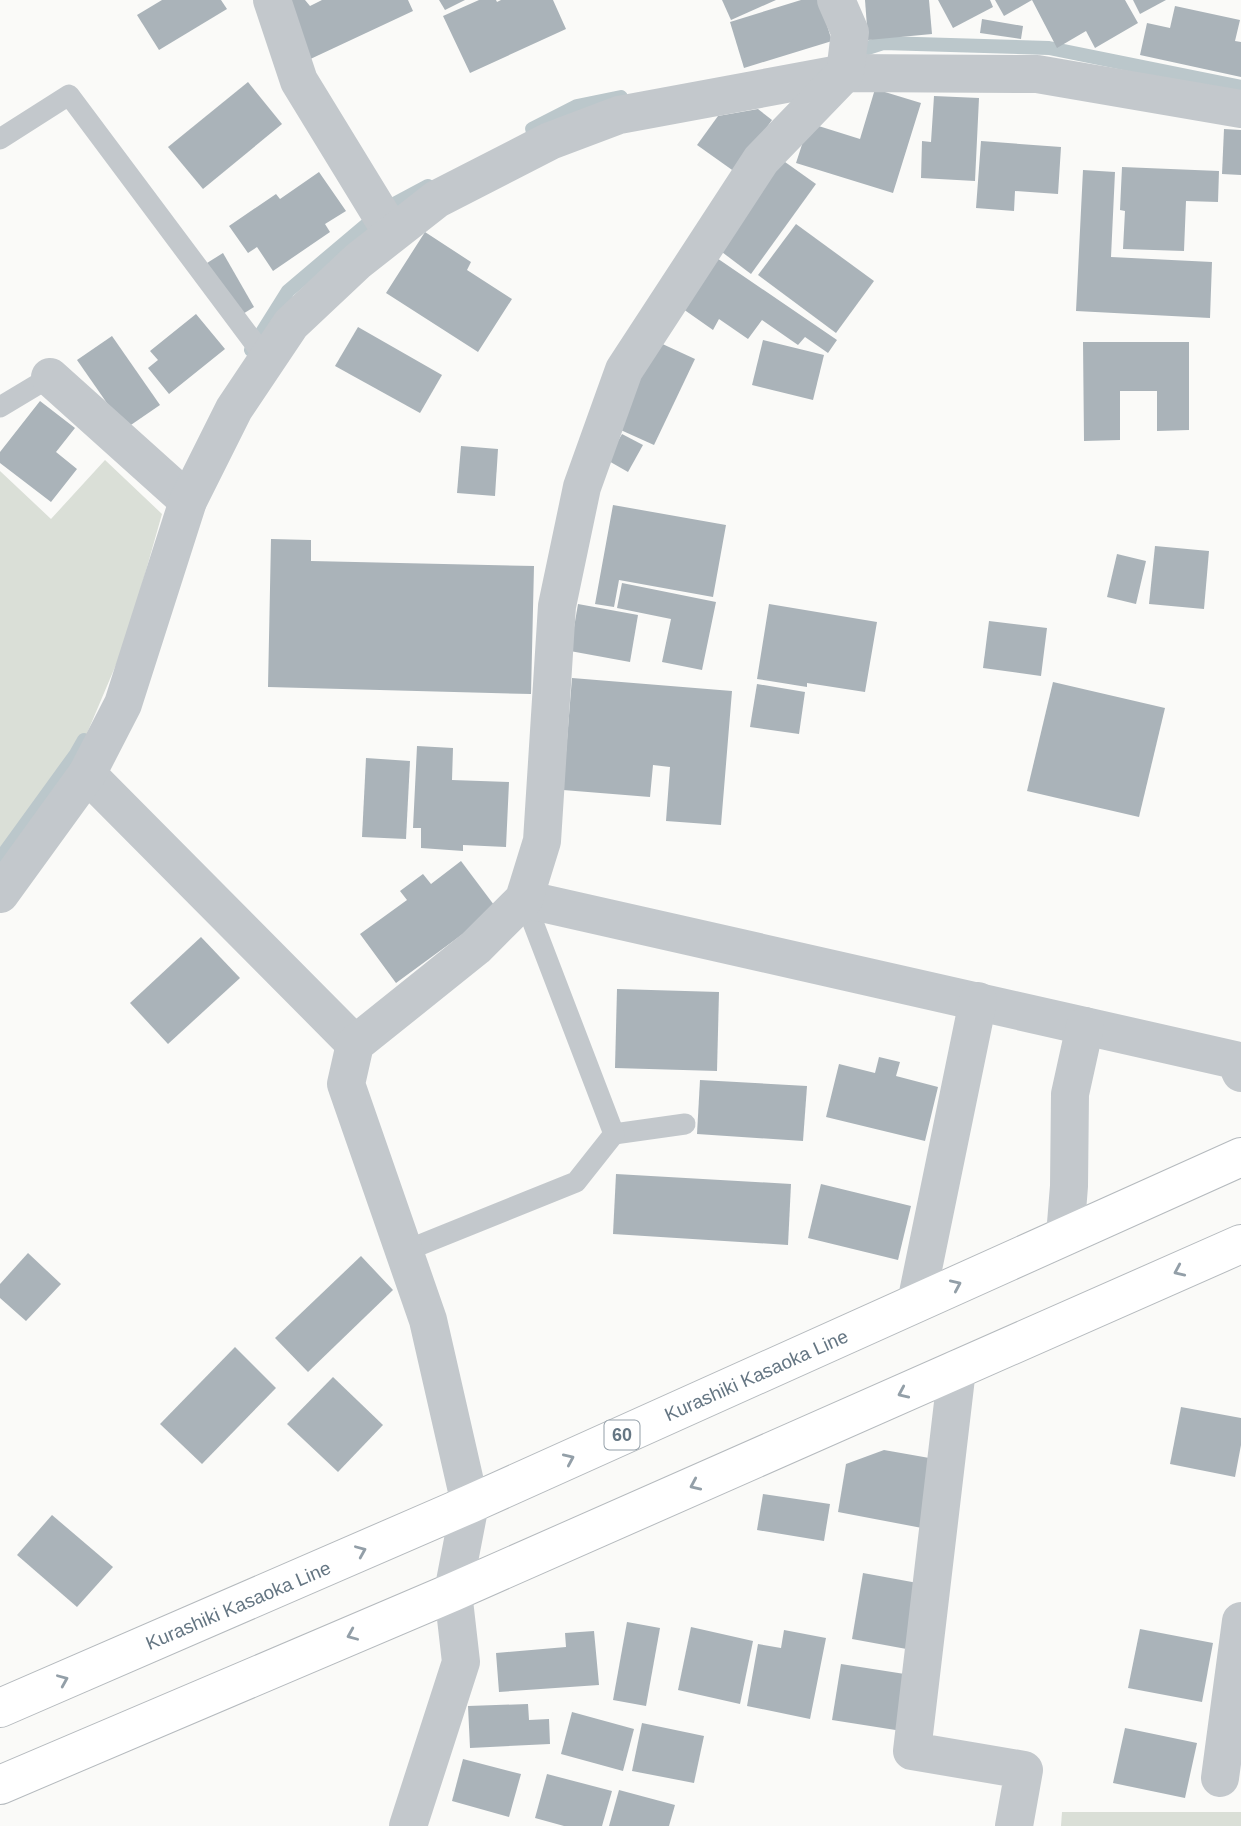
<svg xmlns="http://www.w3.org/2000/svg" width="1241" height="1826" viewBox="0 0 1241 1826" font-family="Helvetica,sans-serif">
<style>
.green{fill:#dadfd7}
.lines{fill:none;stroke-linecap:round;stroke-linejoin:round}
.stream{stroke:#bbc7cb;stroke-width:14}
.building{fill:#aab3b9}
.primary-casing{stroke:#b5babe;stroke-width:40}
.service{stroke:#c3c8cc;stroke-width:21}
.minor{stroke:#c3c8cc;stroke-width:38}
.primary{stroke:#fff;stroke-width:38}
.oneway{stroke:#939fa8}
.labels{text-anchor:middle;stroke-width:7;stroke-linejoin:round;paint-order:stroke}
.shield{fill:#fff;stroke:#939fa8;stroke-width:2}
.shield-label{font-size:18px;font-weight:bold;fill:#657683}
.street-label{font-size:19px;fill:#657683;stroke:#fff}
</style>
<rect width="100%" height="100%" fill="#fafaf8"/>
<g class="green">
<path d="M105 460 162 514 126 641 85 738 0 864V471L51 519Z"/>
<path d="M1062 1812H1241V1826H1061Z"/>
</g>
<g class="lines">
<g class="stream">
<path d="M849 54 883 43 1049 48 1241 87"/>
<path d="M532 129 577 106 621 97"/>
<path d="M251 350 288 291 385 209 428 186"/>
<path d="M0 859 76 754 84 740"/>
</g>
</g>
<g class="building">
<path d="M162 0H221L227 9 159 50 137 15Z"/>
<path d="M274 0H305L310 6 322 0H408L413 11 304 62Z"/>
<path d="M439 0H465L445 10Z"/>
<path d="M479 0H496L497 2 501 0H553L566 29 470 73 443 16Z"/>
<path d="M722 0H776L731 20Z"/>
<path d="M801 0H819L832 41 744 68 730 22Z"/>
<path d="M865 0H929L932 34 868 40Z"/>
<path d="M938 0H990L993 7 953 28Z"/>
<path d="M995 0H1125L1138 23 1095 48 1086 31 1057 48 1032 0 1004 16Z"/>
<path d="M1133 0H1166L1140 14Z"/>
<path d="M1175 6 1240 20 1235 41 1241 42V77L1140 55 1147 23 1170 28Z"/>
<path d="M982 19 1023 26 1021 39 980 33Z"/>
<path d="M248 82 282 124 203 189 168 147Z"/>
<path d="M875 89 921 103 893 193 796 163 809 123 860 139Z"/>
<path d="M934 96 979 98 975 181 921 178 922 141 931 142Z"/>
<path d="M758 109 772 120 735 172 697 145 718 116Z"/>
<path d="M1224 129 1241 130V175L1222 174Z"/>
<path d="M981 141 1061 147 1058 194 1015 191 1014 211 976 208Z"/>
<path d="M778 157 816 184 751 274 714 246Z"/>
<path d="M1122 167 1219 171 1218 202 1186 201 1184 251 1123 249 1125 211 1120 210Z"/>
<path d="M1083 170 1115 172 1111 257 1212 262 1210 318 1076 311Z"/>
<path d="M319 172 346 211 325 224 330 232 273 271 257 247 248 253 229 226 276 194 280 199Z"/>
<path d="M796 224 874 281 836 333 758 275Z"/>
<path d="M425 232 471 262 467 270 512 299 478 352 386 293Z"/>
<path d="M223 253 254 307 238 317 207 263Z"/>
<path d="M711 254 837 340 828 353 805 337 798 345 762 320 748 339 719 319 713 330 676 304Z"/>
<path d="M196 314 225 349 169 394 148 368 158 360 150 351Z"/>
<path d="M358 327 442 375 420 413 335 366Z"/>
<path d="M112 336 160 405 125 429 77 360Z"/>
<path d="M763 340 824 355 813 400 752 385Z"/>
<path d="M656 341 695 359 654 445 614 427Z"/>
<path d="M1083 342H1189V430L1157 431V391H1120V440L1084 441Z"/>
<path d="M40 401 75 428 56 452 77 469 51 502 0 463V452Z"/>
<path d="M622 434 643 445 628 472 607 460Z"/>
<path d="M461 446 498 449 495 496 457 493Z"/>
<path d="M613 505 726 525 713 597 619 580 614 607 595 604Z"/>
<path d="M271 539 311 540V561L534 566 531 694 268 687Z"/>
<path d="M1155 546 1209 551 1204 609 1149 604Z"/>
<path d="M1117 554 1146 561 1136 604 1107 597Z"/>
<path d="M622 583 716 602 702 670 662 662 671 619 617 608Z"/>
<path d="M578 604 638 615 630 662 570 651Z"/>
<path d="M769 604 877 622 865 692 807 683V687L757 679Z"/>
<path d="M989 621 1047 628 1041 676 983 668Z"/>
<path d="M572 678 732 691 721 825 666 821 670 767 653 765 650 797 563 790Z"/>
<path d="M1053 682 1165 708 1139 817 1027 791Z"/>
<path d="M757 684 805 692 799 734 750 727Z"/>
<path d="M417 746 453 748 452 780 509 782 506 847 463 845V851L421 848V828H413Z"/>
<path d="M366 758 410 761 406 839 362 837Z"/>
<path d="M461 861 497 909 396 983 360 934 407 900 400 891 423 874 431 884Z"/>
<path d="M201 937 240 978 168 1044 130 1003Z"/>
<path d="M617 989 719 992 717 1071 615 1068Z"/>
<path d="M879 1057 900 1062 896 1076 938 1087 925 1141 826 1117 839 1064 875 1073Z"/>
<path d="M700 1080 807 1086 803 1141 697 1134Z"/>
<path d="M616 1174 791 1184 788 1245 613 1234Z"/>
<path d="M821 1184 911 1206 898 1260 808 1238Z"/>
<path d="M28 1253 61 1284 26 1321 0 1298V1284Z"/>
<path d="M361 1256 393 1290 308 1372 275 1338Z"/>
<path d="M235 1347 276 1388 202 1464 160 1424Z"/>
<path d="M333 1377 383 1425 338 1472 287 1424Z"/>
<path d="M1181 1407 1241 1418V1445L1235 1477 1170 1464Z"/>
<path d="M884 1450 935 1459 922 1528 838 1512 846 1464Z"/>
<path d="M763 1494 830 1504 824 1541 757 1530Z"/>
<path d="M52 1515 113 1567 77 1607 17 1555Z"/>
<path d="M863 1573 923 1584 912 1650 852 1639Z"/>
<path d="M627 1622 660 1628 646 1706 613 1700Z"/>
<path d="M691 1627 753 1641 740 1704 678 1690Z"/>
<path d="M1140 1629 1213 1643 1202 1702 1128 1688Z"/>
<path d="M784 1630 826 1638 810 1719 747 1706 758 1644 781 1648Z"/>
<path d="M594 1631 599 1685 499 1692 496 1653 566 1647 565 1633Z"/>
<path d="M841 1664 911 1675 902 1731 832 1720Z"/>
<path d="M528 1704 529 1720 549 1719 550 1744 470 1748 468 1706Z"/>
<path d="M572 1712 634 1729 623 1771 561 1754Z"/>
<path d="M642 1723 704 1736 694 1783 632 1771Z"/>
<path d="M1125 1728 1197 1743 1185 1798 1113 1783Z"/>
<path d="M463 1759 521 1774 509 1817 452 1801Z"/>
<path d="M547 1774 612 1791 602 1826H564L535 1818Z"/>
<path d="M619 1790 675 1805 669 1826H609Z"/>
</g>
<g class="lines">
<defs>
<g id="primary">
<path d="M0 1708 470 1504 1241 1157"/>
<path d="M0 1785 453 1592 1241 1244"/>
</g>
</defs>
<use href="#primary" class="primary-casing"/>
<g class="service">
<path d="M0 139 69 95 267 360"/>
<path d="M0 407 50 377"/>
<path d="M614 1134 685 1124"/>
<path d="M405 1251 576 1182 614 1134 524 899"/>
</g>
<g class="minor">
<path d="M272 0 299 81 392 233"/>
<path d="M50 377 188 501"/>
<path d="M87 774 355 1044"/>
<path d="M0 894 87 774 123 704 188 501 234 409 291 324 358 261 437 199 550 141 619 115 845 73 1037 74 1241 109"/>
<path d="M524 899 1235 1060 1241 1073"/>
<path d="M1065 1236 1069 1186 1070 1094 1085 1026"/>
<path d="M916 1303 978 1001"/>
<path d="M957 1369 912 1751 1024 1770 1014 1826"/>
<path d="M1220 1778 1241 1621"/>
<path d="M408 1826 461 1662 453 1592 470 1504 428 1320 346 1084 355 1044 476 947 524 899 542 841 557 606 582 487 624 370 761 160 845 73 850 32 836 0"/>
</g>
<use href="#primary" class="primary"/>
</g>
<defs><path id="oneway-chevron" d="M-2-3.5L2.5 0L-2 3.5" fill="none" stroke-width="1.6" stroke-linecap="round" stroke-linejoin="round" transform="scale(1.75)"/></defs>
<g class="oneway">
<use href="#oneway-chevron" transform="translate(1179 1271) rotate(156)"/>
<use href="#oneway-chevron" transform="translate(956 1285) rotate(-24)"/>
<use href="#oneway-chevron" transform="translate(903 1393) rotate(156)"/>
<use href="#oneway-chevron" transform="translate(569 1459) rotate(-24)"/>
<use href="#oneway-chevron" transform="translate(695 1485) rotate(156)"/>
<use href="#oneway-chevron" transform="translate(361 1551) rotate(-23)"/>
<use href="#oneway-chevron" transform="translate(352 1635) rotate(157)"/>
<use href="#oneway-chevron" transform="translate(63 1680) rotate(-23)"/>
</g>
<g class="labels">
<rect class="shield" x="604.5" y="1420.5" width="35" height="29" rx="5"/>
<g class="shield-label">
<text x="622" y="1441">60</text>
</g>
<g class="street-label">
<text transform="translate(756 1375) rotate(-24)" y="7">Kurashiki Kasaoka Line</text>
<text transform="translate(238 1605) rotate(-23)" y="7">Kurashiki Kasaoka Line</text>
</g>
</g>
</svg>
